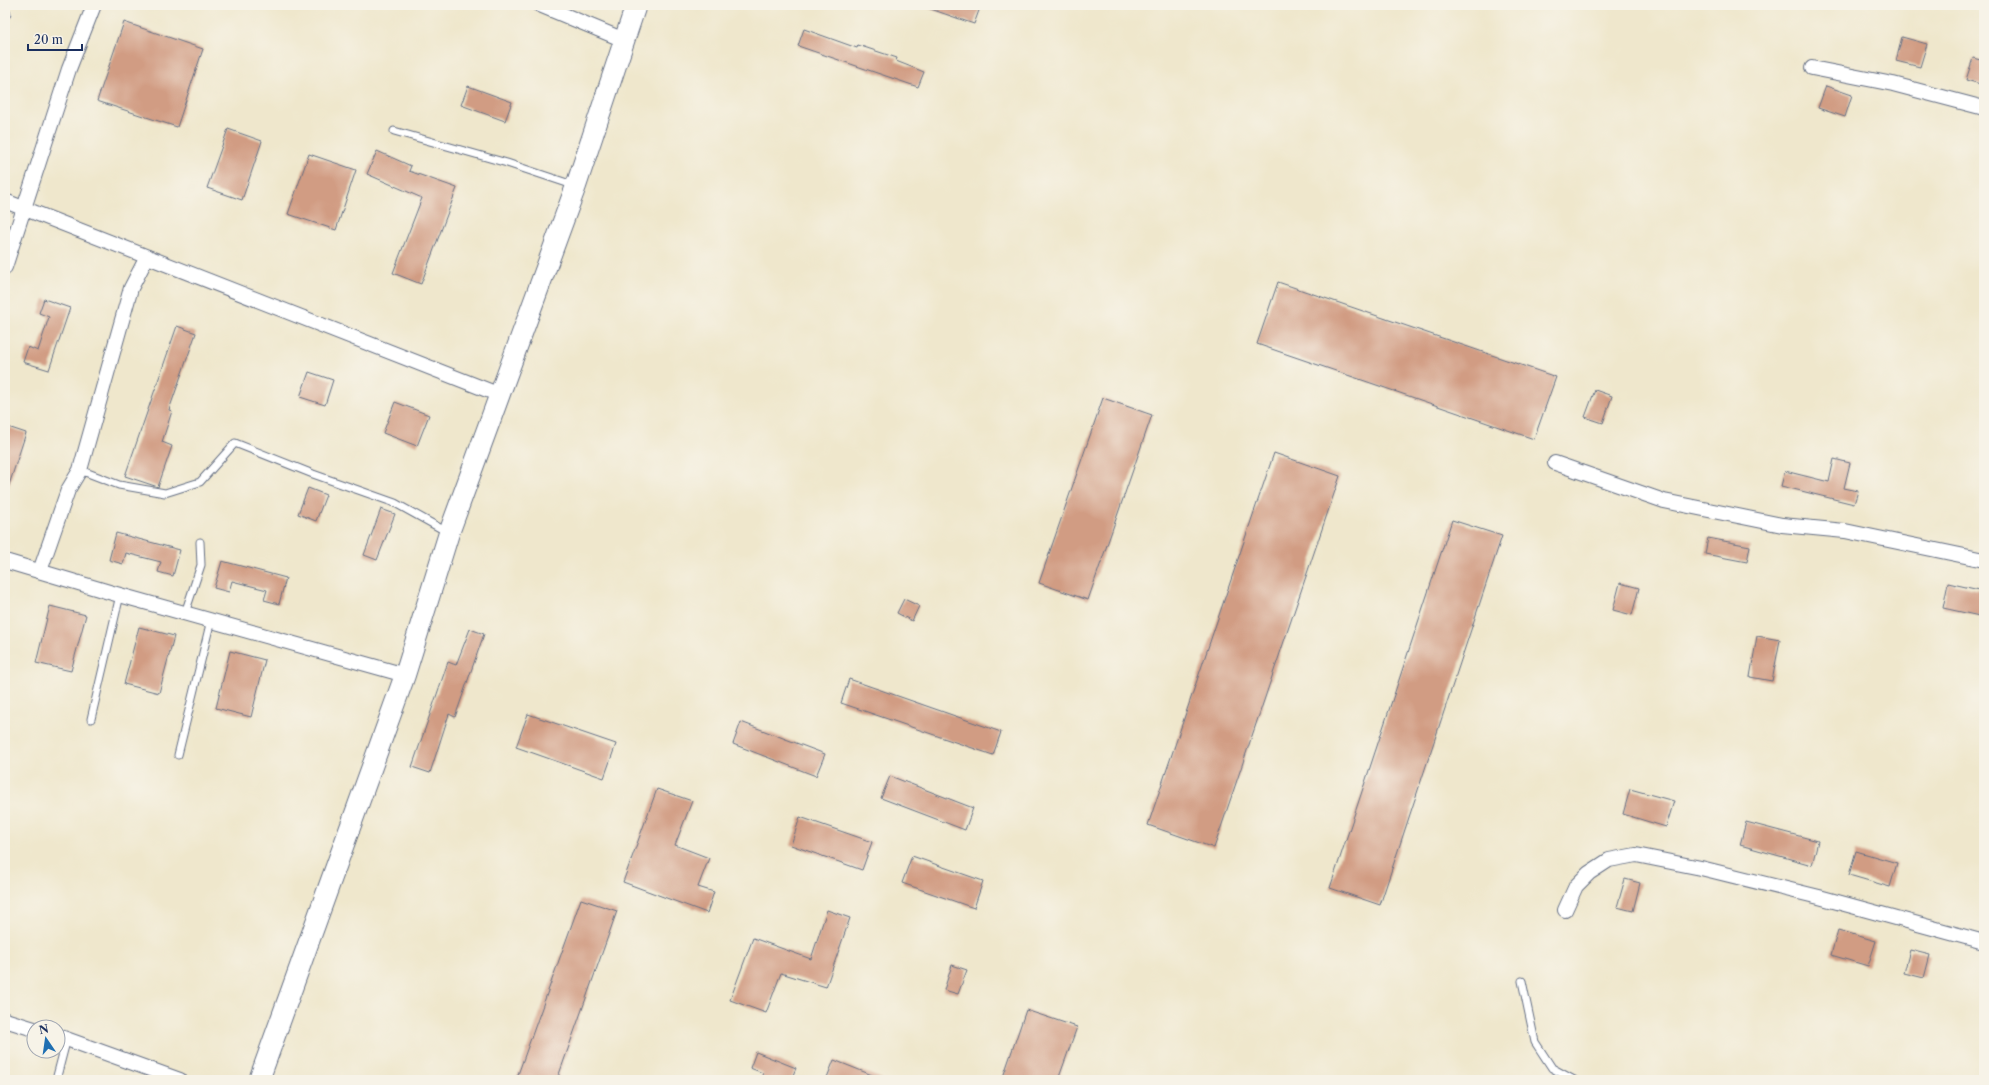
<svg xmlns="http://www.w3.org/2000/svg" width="1989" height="1085" viewBox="0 0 1989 1085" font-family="'Libre Caslon Text',serif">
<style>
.building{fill:#d19c83}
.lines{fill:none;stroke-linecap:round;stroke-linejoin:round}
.service-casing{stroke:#656f84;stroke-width:9}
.minor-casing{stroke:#656f84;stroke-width:16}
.secondary-casing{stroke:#656f84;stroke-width:22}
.service{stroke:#fff;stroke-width:7}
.minor{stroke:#fff;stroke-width:14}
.secondary{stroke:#fff;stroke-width:20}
</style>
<rect width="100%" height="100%" fill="#f7f3e8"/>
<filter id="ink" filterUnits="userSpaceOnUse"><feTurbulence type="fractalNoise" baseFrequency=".025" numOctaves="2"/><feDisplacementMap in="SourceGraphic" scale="8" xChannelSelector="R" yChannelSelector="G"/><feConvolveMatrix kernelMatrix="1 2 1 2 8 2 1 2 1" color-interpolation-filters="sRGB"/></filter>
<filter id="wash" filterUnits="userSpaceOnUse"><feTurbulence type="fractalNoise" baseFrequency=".012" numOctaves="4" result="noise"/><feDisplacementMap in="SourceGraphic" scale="16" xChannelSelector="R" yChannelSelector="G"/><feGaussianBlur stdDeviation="0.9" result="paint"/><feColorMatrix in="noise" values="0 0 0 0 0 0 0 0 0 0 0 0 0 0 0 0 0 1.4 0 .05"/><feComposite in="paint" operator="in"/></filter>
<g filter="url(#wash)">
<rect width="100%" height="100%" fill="#efe7cc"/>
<g id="blocks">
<g class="building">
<path d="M925 5H981L974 24 925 7Z"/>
<path d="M124 22 203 49 177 127 97 101Z"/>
<path d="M804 29 857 48 858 45 897 58 896 61 924 72 918 87 798 46Z"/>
<path d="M1902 37 1927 44 1920 67 1896 61Z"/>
<path d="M1973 58 1984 61V85L1966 80Z"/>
<path d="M468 86 512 102 505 121 461 105Z"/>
<path d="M1826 86 1852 95 1845 117 1818 108Z"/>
<path d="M228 129 262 141 242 200 207 188Z"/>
<path d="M377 151 411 166 409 171 457 188 421 284 393 273 422 198 367 174Z"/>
<path d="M309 154 356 170 336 230 288 214Z"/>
<path d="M1278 282 1556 377 1534 439 1257 344Z"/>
<path d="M44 299 70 308 49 370 23 362 28 347 38 351 49 317 39 313Z"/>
<path d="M177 326 196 333 169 410 172 411 162 442 172 446 158 487 125 476Z"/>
<path d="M309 372 333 380 325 405 300 397Z"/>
<path d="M1595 390 1612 396 1603 423 1585 417Z"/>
<path d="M1103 398 1152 415 1088 600 1039 583Z"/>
<path d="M395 402 429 415 417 446 383 433Z"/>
<path d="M5 426 26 433 8 488 5 487Z"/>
<path d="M1274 453 1340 476 1214 848 1148 825Z"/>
<path d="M1834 459 1850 463 1844 488 1858 491 1854 504 1781 486 1785 471 1829 482Z"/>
<path d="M308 488 326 495 316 521 298 514Z"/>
<path d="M381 509 395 514 377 560 364 555Z"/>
<path d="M1452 520 1502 536 1380 905 1330 888Z"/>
<path d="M116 533 180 550 173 576 158 572 161 562 126 553 123 564 109 560Z"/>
<path d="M1708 538 1750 546 1747 562 1705 554Z"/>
<path d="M222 561 286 578 279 604 264 600 267 590 232 581 229 592 214 588Z"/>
<path d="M1620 583 1639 588 1632 615 1613 610Z"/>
<path d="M1948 583 1984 591V617L1943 608Z"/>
<path d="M904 599 919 606 912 621 897 613Z"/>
<path d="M50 606 86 615 71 671 36 663Z"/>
<path d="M139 627 174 636 159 693 124 684Z"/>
<path d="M470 629 484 634 455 717 449 714 430 773 412 767 448 662 456 665Z"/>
<path d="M1757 636 1780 640 1772 681 1750 677Z"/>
<path d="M230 651 265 660 251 717 216 708Z"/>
<path d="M849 679 1001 732 993 755 841 703Z"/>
<path d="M528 714 616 744 604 778 516 747Z"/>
<path d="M741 722 825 754 816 776 733 744Z"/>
<path d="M890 776 973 808 965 830 881 798Z"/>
<path d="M657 789 692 801 675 845 709 858 698 887 714 892 707 913 623 882Z"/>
<path d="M1630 789 1674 801 1666 827 1623 814Z"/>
<path d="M800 817 872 842 862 870 791 845Z"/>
<path d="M1746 822 1818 841 1812 865 1740 845Z"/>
<path d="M1856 851 1897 863 1890 887 1849 875Z"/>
<path d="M912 856 983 881 974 908 902 883Z"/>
<path d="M1625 879 1640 883 1633 911 1617 907Z"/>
<path d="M581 899 617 911 557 1080H516Z"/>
<path d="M827 910 850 918 826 987 781 973 766 1013 730 1000 753 938 811 959Z"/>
<path d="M1838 930 1876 941 1868 966 1831 955Z"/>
<path d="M1910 950 1930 955 1924 978 1904 973Z"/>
<path d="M952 965 967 970 958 994 944 990Z"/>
<path d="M1026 1010 1077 1027 1058 1080H1002Z"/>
<path d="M756 1052 796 1068 791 1080H760L763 1073 750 1068Z"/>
<path d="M834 1060 882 1079V1080H826Z"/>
</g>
</g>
</g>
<g filter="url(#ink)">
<use href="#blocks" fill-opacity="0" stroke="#656f84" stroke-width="1"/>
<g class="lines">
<defs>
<g id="service">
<path d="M5 13 7 14"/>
<path d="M394 131 507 163 576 186"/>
<path d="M80 470 119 485 165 493 200 482 235 443 313 474 395 503 449 533"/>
<path d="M185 613 201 565 200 542"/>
<path d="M91 719 120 595"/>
<path d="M178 755 211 620"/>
<path d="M1522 981 1535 1042 1552 1068 1574 1080"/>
<path d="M56 1080 67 1038"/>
</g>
<g id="minor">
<path d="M540 5 624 40"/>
<path d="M1812 68 1893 84 1984 108"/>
<path d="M5 201 500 395"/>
<path d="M5 267 69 69 94 5"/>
<path d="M1555 463 1664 501 1782 525 1845 531 1984 560"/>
<path d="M5 561 109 592 405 675"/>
<path d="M40 571 68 490 80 470 131 288 147 257"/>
<path d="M1565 910 1576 886 1589 873 1609 860 1636 855 1701 868 1819 897 1984 942"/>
<path d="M5 1020 34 1029"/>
<path d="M58 1036 180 1080"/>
</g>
<path id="secondary" d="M259 1080 405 675 449 533 576 186 636 5"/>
</defs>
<use href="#service" class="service-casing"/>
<use href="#minor" class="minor-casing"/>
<use href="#secondary" class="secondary-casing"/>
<use href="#service" class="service"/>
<use href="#minor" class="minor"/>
<use href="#secondary" class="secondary"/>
</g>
</g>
<rect width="1989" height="1085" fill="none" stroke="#f7f3e8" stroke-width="20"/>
<g transform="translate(46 1039) rotate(347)"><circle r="19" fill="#f7f3e8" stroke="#9fa5b1"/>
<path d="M0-3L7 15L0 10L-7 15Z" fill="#1f6fb2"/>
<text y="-6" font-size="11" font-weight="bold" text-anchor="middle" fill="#1b2f5e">N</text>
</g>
<path d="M28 44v6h54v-6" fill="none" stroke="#1b2f5e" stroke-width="2"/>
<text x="34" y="44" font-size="12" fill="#1b2f5e" stroke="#f7f3e8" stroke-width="3" paint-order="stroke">20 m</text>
</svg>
